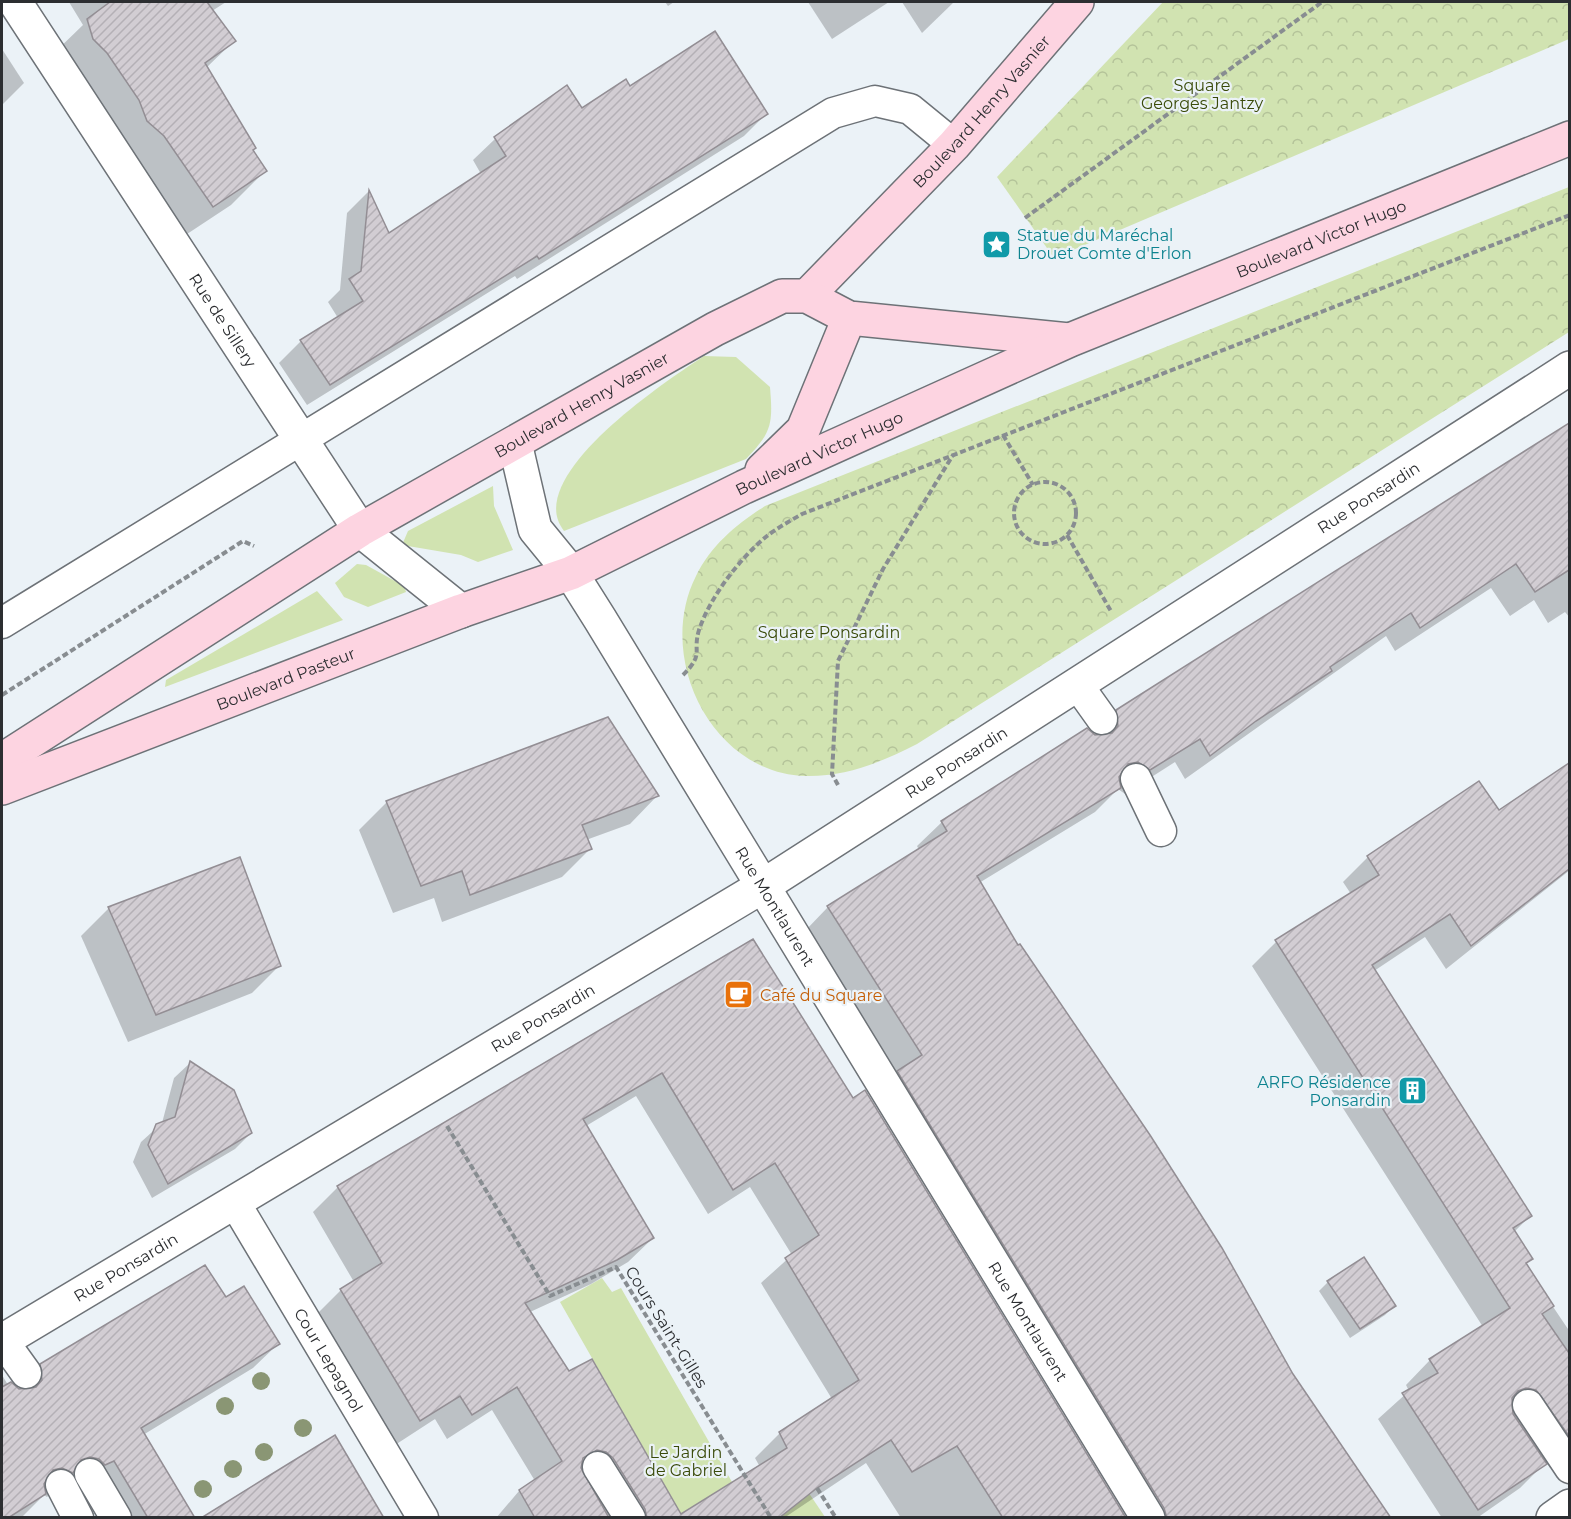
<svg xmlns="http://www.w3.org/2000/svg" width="1571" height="1519" viewBox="0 0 1571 1519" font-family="Montserrat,sans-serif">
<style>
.green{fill:#d1e3b1}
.forest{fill:url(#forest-crowns)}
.shadow{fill:#0003;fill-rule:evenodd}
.building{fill:url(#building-hatch);stroke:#938e94;stroke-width:1.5;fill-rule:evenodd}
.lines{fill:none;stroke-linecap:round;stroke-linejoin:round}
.lane-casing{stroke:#6d7277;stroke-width:33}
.street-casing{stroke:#6d7277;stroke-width:36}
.secondary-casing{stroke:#6d7277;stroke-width:36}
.path{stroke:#888d91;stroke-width:4;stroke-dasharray:6 3;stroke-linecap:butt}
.lane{stroke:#fff;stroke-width:30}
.street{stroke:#fff;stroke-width:33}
.secondary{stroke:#fdd4e1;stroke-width:33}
.tree{fill:#8a9674}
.labels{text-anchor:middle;stroke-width:4.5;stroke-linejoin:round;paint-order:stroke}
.park-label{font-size:16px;fill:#3a4b09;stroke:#ebf2f7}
.street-label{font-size:16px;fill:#2c2e31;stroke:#ebf2f7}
.culture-label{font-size:16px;fill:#0d838f;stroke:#ebf2f7;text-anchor:start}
.food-label{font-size:16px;fill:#c56008;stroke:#ebf2f7;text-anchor:start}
</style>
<defs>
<pattern id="forest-crowns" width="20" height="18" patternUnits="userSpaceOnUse" patternTransform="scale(1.5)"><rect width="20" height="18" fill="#d1e3b1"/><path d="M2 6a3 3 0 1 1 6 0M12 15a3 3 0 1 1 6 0" fill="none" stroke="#b4c399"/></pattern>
<pattern id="building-hatch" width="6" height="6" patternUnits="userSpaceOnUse" patternTransform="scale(1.5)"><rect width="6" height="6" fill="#d2cdd3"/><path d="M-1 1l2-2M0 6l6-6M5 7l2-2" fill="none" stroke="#b4b0b6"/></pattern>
</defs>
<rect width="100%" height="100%" fill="#ebf2f7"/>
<g class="green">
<path d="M704 356 736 357 770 387C773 424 772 432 746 459L564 531C521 477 666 381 704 356Z"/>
<path d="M493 486 494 506 513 550 478 562 461 555 402 545 408 531Z"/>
<path d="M357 564 366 565 404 586 406 592 368 607 344 597 335 583Z"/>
<path d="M317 591 343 620 165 687 166 680Z"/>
<path d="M602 1278 612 1292 621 1288 732 1482 681 1514 560 1302Z"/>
<path d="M790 1465 825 1517H778Z"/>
</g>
<g class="forest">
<path d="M1163 2H1569V39L1054 258 997 177Z"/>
<path d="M1569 187V332L917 744C882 762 846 777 805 776 711 773 655 657 696 576 711 545 737 524 765 506Z"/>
</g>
<g class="shadow">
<path d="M69 2H226L212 11 234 41 206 68 251 150 265 171 231 205 178 240 53 54 83 25Z"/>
<path d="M665 2H674L668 6Z"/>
<path d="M808 2H889L832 39Z"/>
<path d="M902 2H954L922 33Z"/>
<path d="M2 49 24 83 2 105Z"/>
<path d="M567 87 582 110 629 88 766 114 744 136 517 279 515 276 307 405 279 363 301 341 338 318 328 302 340 290 347 213 368 192 388 235 481 174 473 160 495 139Z"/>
<path d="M1570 424V618L1565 612 1548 623 1534 600 1510 616 1491 588 1395 651 1386 636 1185 779 1175 762 1125 794 1118 789 1095 812 979 883 1018 948 1292 1375 1389 1518H1130L804 932 828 907 919 850 917 846 942 822 1093 735 1117 711Z"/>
<path d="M1570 764V820L1563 826 1570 836V870L1446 969 1425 937 1374 971 1530 1216 1514 1232 1531 1259 1525 1265 1570 1332V1454L1550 1468 1546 1462 1520 1488 1477 1518H1442L1378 1419 1409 1391 1406 1385 1430 1360 1483 1327 1252 966 1276 942 1351 894 1343 882 1368 857 1479 783 1498 812Z"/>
<path d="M657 796 630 824 586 840 590 849 562 877 442 922 434 898 393 913 359 830 387 802Z"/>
<path d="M109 908 280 965 252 993 128 1042 81 936Z"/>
<path d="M752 942 853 1100 1124 1518H901L866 1463 784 1518H496L519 1491 535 1481 492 1410 447 1439 435 1419 395 1445 316 1315 341 1290 354 1282 313 1212 338 1187ZM636 1096 708 1214 750 1187 792 1255 761 1283 832 1399 780 1433 755 1458 760 1467 681 1516 568 1373 530 1312 591 1284 628 1262 653 1238 586 1126Z"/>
<path d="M190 1063 251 1133 235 1149 152 1198 133 1162 141 1142 162 1123 174 1078Z"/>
<path d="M1328 1282 1394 1306 1385 1315 1350 1338 1319 1291Z"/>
<path d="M225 1299 278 1344 253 1368 143 1435 193 1518H110L89 1484 80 1489 73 1483 64 1480 47 1497 44 1495 21 1518H2V1375L8 1385 17 1389 41 1365Z"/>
</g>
<g class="building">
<path d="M110 2H207L236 41 205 63 256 148 253 150 267 171 213 207 164 136 147 121 139 100 107 53 93 39 87 19Z"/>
<path d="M715 31 768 114 539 259 537 256 330 385 300 340 363 301 349 279 361 271 369 190 389 233 506 156 494 137 567 85 582 108 626 79 630 86Z"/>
<path d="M1569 423V570L1535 592 1516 564 1420 628 1411 613 1330 667 1332 671 1256 721 1210 756 1200 739 1150 770 1138 762 1128 764 1119 777 1121 788 977 876 1018 945 1020 944 1150 1135 1222 1248 1293 1374 1391 1518H1167L1164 1508 897 1071 922 1055 827 906 947 831 941 821 1087 728 1095 735 1112 733 1118 726 1116 710Z"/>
<path d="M608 717 659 796 582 825 592 849 470 895 462 871 421 886 386 801Z"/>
<path d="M1569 763V869L1471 946 1450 914 1372 965 1532 1216 1513 1228 1533 1259 1526 1263 1554 1306 1542 1314 1569 1353V1436L1536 1390 1526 1388 1518 1391 1512 1398 1513 1414 1547 1464 1478 1510 1402 1393 1438 1373 1429 1359 1510 1308 1275 940 1379 875 1367 856 1479 781 1499 810Z"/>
<path d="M240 857 281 966 156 1015 108 907Z"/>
<path d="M753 939 853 1098 865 1090 1126 1518H1003L957 1446 912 1472 891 1440 817 1488 779 1518H647L645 1509 613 1458 606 1452 597 1450 583 1458 581 1468 609 1518H535L519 1490 562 1461 517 1387 472 1415 460 1396 420 1421 340 1289 382 1263 337 1186ZM662 1073 733 1190 775 1163 819 1235 785 1258 859 1380 779 1432 787 1448 681 1514 592 1359 569 1371 525 1303 617 1260 654 1238 583 1119Z"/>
<path d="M190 1061 234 1090 252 1133 168 1184 148 1145 156 1124 175 1117Z"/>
<path d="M1364 1257 1396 1306 1360 1329 1327 1281Z"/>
<path d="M205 1265 226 1297 244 1286 280 1344 141 1428 195 1518H148L114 1461 105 1465 99 1459 90 1457 81 1460 73 1473 62 1468 53 1470 44 1484 46 1494 8 1518H2V1387L11 1382 19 1389 36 1387 42 1380 40 1364Z"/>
<path d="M335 1435 384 1518H201L267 1477Z"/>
</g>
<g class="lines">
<defs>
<g id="lane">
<path d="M2 623 833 113 875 101 910 109 954 145"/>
<path d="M1077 684 1102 719"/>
<path d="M1136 779 1161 831"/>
<path id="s1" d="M235 1203 423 1518"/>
<path d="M3 1341 26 1373"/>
<path d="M1528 1405 1570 1468"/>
<path d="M598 1467 630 1518"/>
<path d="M90 1474 116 1518"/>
<path d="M61 1485 78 1518"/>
</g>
<g id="street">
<path id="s2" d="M15 2 360 530 461 611"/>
<path id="s3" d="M515 443 535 529 571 573 600 619 1148 1518"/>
<path id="s4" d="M2 1341 763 886 1570 368"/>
<path d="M1553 1518 1570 1506"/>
</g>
<g id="secondary">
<path id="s5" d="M807 296 954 145 1077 2"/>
<path d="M762 470 803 430 849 318"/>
<path id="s6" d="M2 760 360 530 715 329 782 296H807L849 318 1069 340"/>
<path id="s7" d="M2 788 461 611 571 573 744 487 1070 340 1570 138"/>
</g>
</defs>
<use href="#lane" class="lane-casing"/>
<use href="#street" class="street-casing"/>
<use href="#secondary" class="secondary-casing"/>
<g class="path">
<path d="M1025 218 1322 2"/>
<path d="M1003 435 1033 485"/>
<circle cx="1045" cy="513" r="31"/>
<path d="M1067 535 1112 613"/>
<path d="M683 675C705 653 692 653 699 630 710 597 740 558 767 536 777 528 790 521 802 514L1570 215"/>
<path d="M2 695 243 541 254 546"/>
<path d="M838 785 832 774 838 661 883 569 953 455"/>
<path d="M447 1126 550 1296 616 1267 771 1518"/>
<path d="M817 1488 836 1518"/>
</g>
<use href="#lane" class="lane"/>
<use href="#street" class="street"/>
<use href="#secondary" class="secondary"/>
</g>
<g class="tree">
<circle cx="261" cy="1381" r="9"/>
<circle cx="225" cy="1406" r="9"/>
<circle cx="303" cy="1428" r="9"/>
<circle cx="264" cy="1452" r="9"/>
<circle cx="233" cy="1469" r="9"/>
<circle cx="203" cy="1489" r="9"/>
</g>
<defs>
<symbol id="sight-square" viewBox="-11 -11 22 22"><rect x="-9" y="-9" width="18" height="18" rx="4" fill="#0f9aa8" stroke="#ebf2f7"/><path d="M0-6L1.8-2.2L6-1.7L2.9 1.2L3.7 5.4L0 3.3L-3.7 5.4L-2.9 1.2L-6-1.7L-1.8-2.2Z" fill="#fff"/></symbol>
<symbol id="cafe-square" viewBox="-11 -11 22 22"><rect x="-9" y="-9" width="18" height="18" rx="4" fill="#e8710a" stroke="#ebf2f7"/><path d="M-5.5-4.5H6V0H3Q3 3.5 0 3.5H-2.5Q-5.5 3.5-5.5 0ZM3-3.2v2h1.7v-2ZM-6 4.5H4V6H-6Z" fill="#fff"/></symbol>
<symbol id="building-square" viewBox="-11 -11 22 22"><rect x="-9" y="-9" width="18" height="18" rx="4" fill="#0f9aa8" stroke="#ebf2f7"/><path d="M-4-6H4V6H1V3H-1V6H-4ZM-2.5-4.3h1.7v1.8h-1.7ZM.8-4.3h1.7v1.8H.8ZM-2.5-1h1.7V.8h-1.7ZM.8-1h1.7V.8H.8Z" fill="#fff"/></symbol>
</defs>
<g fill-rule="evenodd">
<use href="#sight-square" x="980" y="228" width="33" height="33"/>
<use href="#cafe-square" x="722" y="978" width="33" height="33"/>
<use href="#building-square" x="1396" y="1074" width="33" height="33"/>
</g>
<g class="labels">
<g class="park-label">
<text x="1202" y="91">Square<tspan x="1202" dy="18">Georges Jantzy</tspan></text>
<text x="829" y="638">Square Ponsardin</text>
<text x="686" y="1458">Le Jardin<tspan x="686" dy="18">de Gabriel</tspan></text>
</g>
<g class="street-label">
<text dy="6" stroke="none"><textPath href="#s5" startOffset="254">Boulevard Henry Vasnier</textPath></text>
<text dy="6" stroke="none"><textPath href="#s7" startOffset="1430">Boulevard Victor Hugo</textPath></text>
<text dy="6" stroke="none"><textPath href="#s2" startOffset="380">Rue de Sillery</textPath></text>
<text dy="6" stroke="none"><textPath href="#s6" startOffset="680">Boulevard Henry Vasnier</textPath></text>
<text dy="6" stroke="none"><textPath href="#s7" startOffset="884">Boulevard Victor Hugo</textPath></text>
<text dy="6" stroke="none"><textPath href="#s4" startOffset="1606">Rue Ponsardin</textPath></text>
<text dy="6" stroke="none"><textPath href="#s7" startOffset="304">Boulevard Pasteur</textPath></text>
<text dy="6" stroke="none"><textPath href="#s4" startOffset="1116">Rue Ponsardin</textPath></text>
<text dy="6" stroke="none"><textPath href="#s3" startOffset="536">Rue Montlaurent</textPath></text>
<text dy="6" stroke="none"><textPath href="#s4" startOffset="630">Rue Ponsardin</textPath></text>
<text dy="6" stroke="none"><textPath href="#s4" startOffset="144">Rue Ponsardin</textPath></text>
<text dy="6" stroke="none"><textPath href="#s3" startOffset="1022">Rue Montlaurent</textPath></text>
<text transform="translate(667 1327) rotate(58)" y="6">Cours Saint-Gilles</text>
<text dy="6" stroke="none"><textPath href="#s1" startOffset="183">Cour Lepagnol</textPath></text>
</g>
<g class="culture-label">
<text x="1017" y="241">Statue du Maréchal<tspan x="1017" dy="18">Drouet Comte d'Erlon</tspan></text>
<text x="1391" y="1088" text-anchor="end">ARFO Résidence<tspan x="1391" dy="18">Ponsardin</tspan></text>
</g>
<g class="food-label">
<text x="760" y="1001">Café du Square</text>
</g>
</g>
<rect width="1571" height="1519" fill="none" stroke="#2c2e31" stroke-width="6"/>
</svg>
